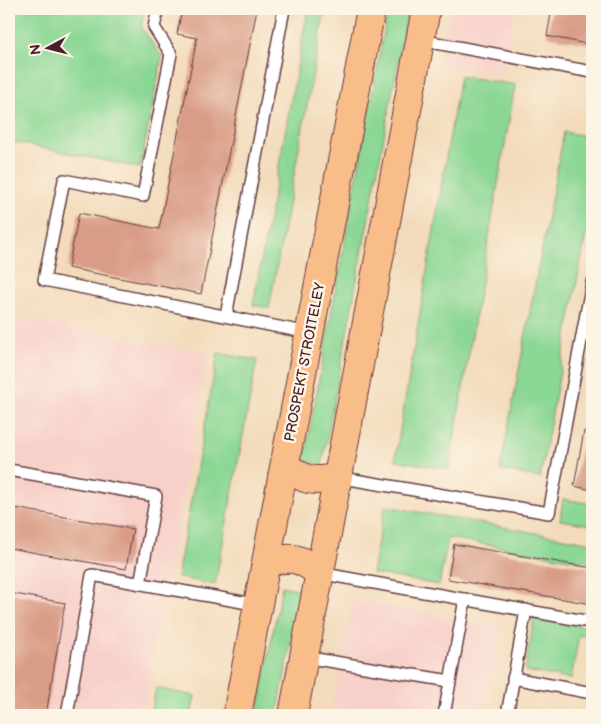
<svg xmlns="http://www.w3.org/2000/svg" width="601" height="724" viewBox="0 0 601 724" font-family="'Balsamiq Sans',sans-serif">
<style>
.built{fill:#f7d0c9}
.green{fill:#8bd794;stroke:#6a7b60}
.building{fill:#d99c86}
.lines{fill:none;stroke-linecap:round;stroke-linejoin:round}
.service-casing{stroke:#633b40;stroke-width:14}
.primary-casing{stroke:#633b40;stroke-width:30}
.service{stroke:#fff;stroke-width:11}
.primary{stroke:#f9bd89;stroke-width:28}
.labels{text-anchor:middle;stroke-width:5;stroke-linejoin:round;paint-order:stroke}
.street-label{font-size:14px;fill:#4a1f2b;stroke:#fcf5e5}
</style>
<rect width="100%" height="100%" fill="#fcf5e5"/>
<filter id="ink" filterUnits="userSpaceOnUse"><feTurbulence type="fractalNoise" baseFrequency=".02" numOctaves="2"/><feDisplacementMap in="SourceGraphic" scale="10" xChannelSelector="R" yChannelSelector="G"/><feConvolveMatrix kernelMatrix="1 2 1 2 8 2 1 2 1" color-interpolation-filters="sRGB"/></filter>
<filter id="wash" filterUnits="userSpaceOnUse"><feTurbulence type="fractalNoise" baseFrequency=".0096" numOctaves="4" result="noise"/><feDisplacementMap in="SourceGraphic" scale="20" xChannelSelector="R" yChannelSelector="G"/><feGaussianBlur stdDeviation="1.12" result="paint"/><feColorMatrix in="noise" values="0 0 0 0 0 0 0 0 0 0 0 0 0 0 0 0 0 1.4 0 .05"/><feComposite in="paint" operator="in"/></filter>
<g filter="url(#wash)">
<rect width="100%" height="100%" fill="#f3daba"/>
<g class="built">
<path d="M450 9H514L502 75 439 62Z"/>
<path d="M9 316 209 353 142 715H9Z"/>
<path d="M353 600 501 627 483 715H331Z"/>
</g>
<g class="green">
<path d="M9 9H145L141 27 162 57 140 168 9 141Z"/>
<path d="M308 9H325L269 308 253 305Z"/>
<path d="M388 9H408L322 465 304 461Z"/>
<path d="M460 76 515 85 449 469 395 460Z"/>
<path d="M564 132 592 137V202L540 478 500 470Z"/>
<path d="M218 353 257 360 215 585 177 577Z"/>
<path d="M563 499 592 504V525L560 520Z"/>
<path d="M385 506 592 543V563L448 538 439 585 372 573Z"/>
<path d="M282 586 301 590 277 715H257Z"/>
<path d="M534 618 592 628V638L579 635 571 679 525 671Z"/>
<path d="M156 688 195 696 191 715H150Z"/>
</g>
<g id="blocks">
<g class="building">
<path d="M182 9H257L201 294 68 268 79 213 159 229 197 38 177 34Z"/>
<path d="M552 9H592V45L547 36Z"/>
<path d="M584 431 592 432V490L574 486Z"/>
<path d="M9 507 133 529 126 569 9 548Z"/>
<path d="M454 544 592 568V604L448 579Z"/>
<path d="M9 593 65 603 46 715H9Z"/>
</g>
</g>
</g>
<g filter="url(#ink)">
<use href="#blocks" fill-opacity="0" stroke="#633b40" stroke-width="1"/>
<g class="lines">
<defs>
<g id="service">
<path d="M158 9 154 27 171 54 143 196 64 180 44 280 309 333"/>
<path d="M420 40 592 72"/>
<path d="M226 316 284 9"/>
<path d="M9 470 156 496 140 584"/>
<path d="M337 477 549 513 592 282"/>
<path d="M319 573 585 621"/>
<path d="M304 657 450 681"/>
<path d="M513 678 592 693"/>
<path d="M67 715 92 575 259 605"/>
<path d="M444 715 465 599"/>
<path d="M507 715 526 610"/>
</g>
<g id="primary">
<path d="M285 465C304 481 313 483 337 477"/>
<path d="M267 562C291 556 300 557 319 573"/>
<path d="M237 715 371 9"/>
<path d="M293 715 426 9"/>
</g>
</defs>
<use href="#service" class="service-casing"/>
<use href="#primary" class="primary-casing"/>
<use href="#service" class="service"/>
<use href="#primary" class="primary"/>
</g>
</g>
<g class="labels">
<g class="street-label">
<text transform="translate(304 362) rotate(-79)" y="5">PROSPEKT STROITELEY</text>
</g>
</g>
<rect width="601" height="724" fill="none" stroke="#fcf5e5" stroke-width="30"/>
<g transform="translate(48 48) rotate(263)" stroke="#fcf5e5" stroke-width="4" paint-order="stroke">
<path d="M0-4L9 19L0 12L-9 19Z" fill="#4a1f2b"/>
<text y="-8" font-size="14" font-weight="bold" text-anchor="middle" fill="#4a1f2b">N</text>
</g>
</svg>
